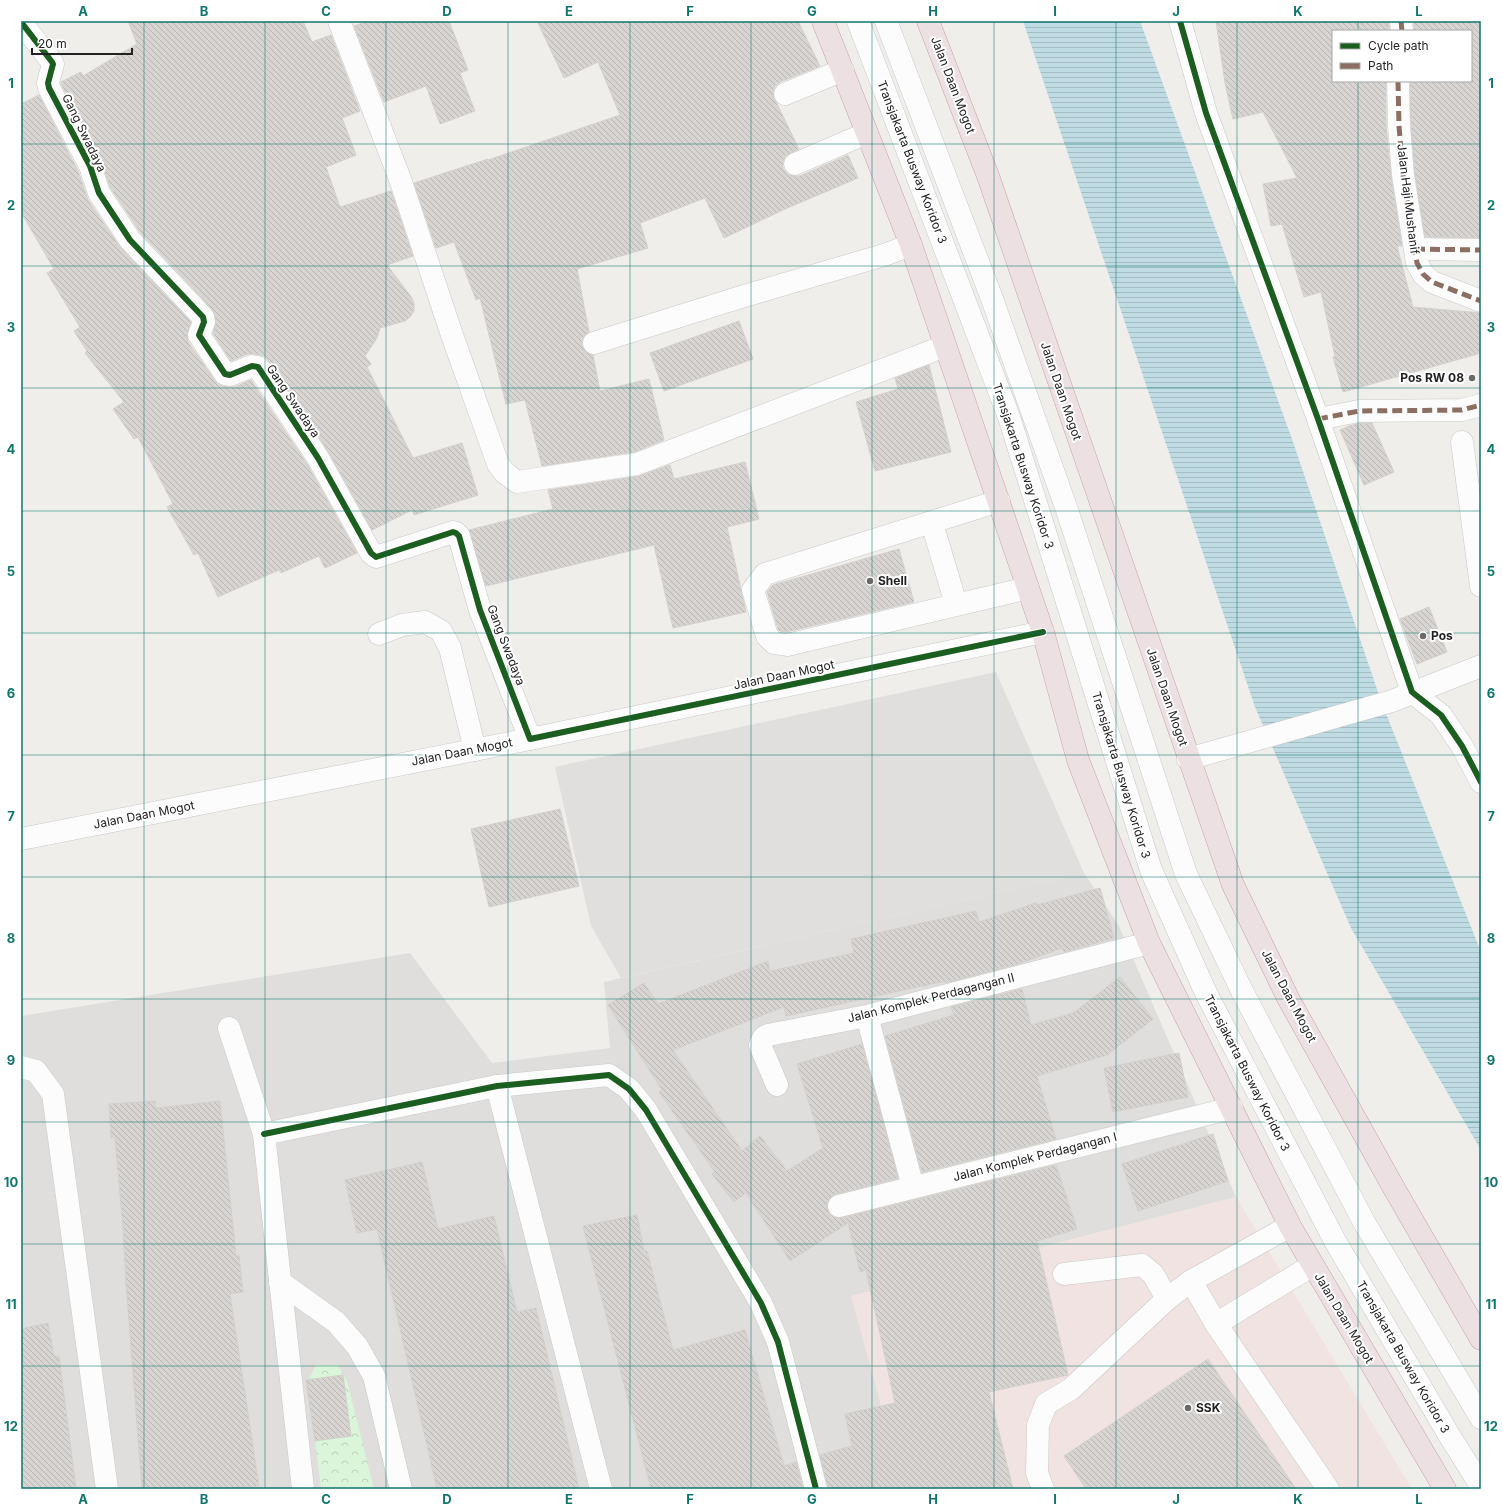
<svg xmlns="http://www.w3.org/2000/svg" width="1502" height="1510" viewBox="0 0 1502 1510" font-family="Inter,sans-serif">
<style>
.residential{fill:#dfdedc}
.commercial{fill:#f1e3e1}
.park{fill:url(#park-crowns)}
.parking{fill:#e0dfde}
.water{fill:url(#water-rules)}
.building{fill:url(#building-back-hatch);stroke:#d3d0cc}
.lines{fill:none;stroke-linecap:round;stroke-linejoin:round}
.minor-casing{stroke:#c9c8c7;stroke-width:23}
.highway-casing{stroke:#c5a2ac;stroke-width:23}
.minor{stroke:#fdfcfc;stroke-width:22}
.highway{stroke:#ece0e2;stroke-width:22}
.quiet{stroke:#8d6e63;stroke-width:5;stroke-dasharray:10 5;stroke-linecap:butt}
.cycleway-casing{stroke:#fff;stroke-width:8}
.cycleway{stroke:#1b5e20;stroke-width:6}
.grid{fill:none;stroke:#0f766e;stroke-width:1;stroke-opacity:0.55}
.poi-dot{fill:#6a6968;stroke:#fff;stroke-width:1.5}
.labels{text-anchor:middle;stroke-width:4;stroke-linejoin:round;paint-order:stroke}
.street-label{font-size:12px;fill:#222;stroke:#fff}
.poi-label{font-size:12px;font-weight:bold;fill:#222;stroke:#fff;text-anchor:start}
.neatline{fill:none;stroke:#0f766e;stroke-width:1.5}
.grid-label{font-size:13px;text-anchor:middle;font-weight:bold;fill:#0f766e}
</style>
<defs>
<pattern id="park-crowns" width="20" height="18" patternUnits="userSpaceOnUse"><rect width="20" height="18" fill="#daf5da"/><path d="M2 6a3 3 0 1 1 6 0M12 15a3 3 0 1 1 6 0" fill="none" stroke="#bbd2bb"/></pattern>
<pattern id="water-rules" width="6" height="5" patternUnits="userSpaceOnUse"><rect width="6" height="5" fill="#bfdbe3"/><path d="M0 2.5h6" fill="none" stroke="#a4bcc2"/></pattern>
<pattern id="building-back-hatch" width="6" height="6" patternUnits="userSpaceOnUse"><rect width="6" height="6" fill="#d7d4d2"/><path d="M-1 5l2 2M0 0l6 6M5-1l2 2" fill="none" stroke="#b8b6b4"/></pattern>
</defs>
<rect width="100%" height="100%" fill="#f0eeeb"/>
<path class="residential" d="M1084 873 1119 926 1236 1197 852 1296 904 1489H21V1016L410 953 492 1063 610 1048 604 982Z"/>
<path class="commercial" d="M1236 1197 1412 1489H904L851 1296Z"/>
<path class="park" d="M316 1365H338L347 1381 374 1489H321L308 1381Z"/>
<path class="parking" d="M996 672 1084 873 621 978 591 926 555 767Z"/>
<path class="water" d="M1023 21H1140L1292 439 1381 701 1481 952V1150L1351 928 1255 707Z"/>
<g class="building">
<path d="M128 21H303L312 42 331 35 360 111 342 118 356 155 326 167 340 207 391 191 413 256 387 265 412 298 414 304V311L410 317 405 321 380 328 377 338 365 356 371 364 367 367 413 458 462 443 478 495 414 515 412 510 372 530 328 451 268 360 265 356 254 354H247L231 361 213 333 216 320 212 309 140 232 110 187 101 160 61 84V82L81 72 83 76 137 44Z"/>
<path d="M368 21H449L468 70 460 73 475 111 440 124 426 86 384 102 354 26Z"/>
<path d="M537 21H798L820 66 780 82 775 86 773 92 774 99 777 104 799 149 785 156 783 162V169L788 174 793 176H800L848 155 858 178 785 209 724 238 705 198 640 223 648 248 577 269 589 332 585 335 582 340V346L586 352 593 355 600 391 649 379 664 440 634 452 542 466 525 400 506 404 480 298 476 300 454 242 436 248 414 183 488 159V160L620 115 598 62 564 78Z"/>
<path d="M1216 21H1389V31H1333V81H1386V126L1391 176 1402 246H1397L1413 307 1481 313V353L1343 392 1333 357 1335 356 1321 292 1304 297 1282 224 1271 226 1263 184 1297 178 1263 112 1233 119 1225 83Z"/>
<path d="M1414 21H1481V238L1425 237 1415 174 1411 125 1410 81H1471V31H1414Z"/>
<path d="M39 95 78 171 88 200 120 247 191 322 187 336 188 342 215 381 218 385 228 387H235L251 380 307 464 357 553 325 568 319 556 281 573 279 570 218 597 198 553 194 555 167 507 173 504 138 437 134 439 113 409 124 402 85 353 87 351 74 331 80 327 47 273 54 269 21 212V104Z"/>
<path d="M739 321 753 359 664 391 650 353Z"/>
<path d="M929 365 951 452 875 471 856 402 898 389 895 378Z"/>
<path d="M1360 423H1372L1394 472 1364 485 1340 430 1349 426Z"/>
<path d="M745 462 759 519 727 527 746 612 673 628 654 545 486 586 469 530 553 509 548 490 639 476 670 465 674 479Z"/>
<path d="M899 549 914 602 786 632 780 631 778 629 767 592 773 585Z"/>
<path d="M1429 607 1447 652 1417 664 1400 619Z"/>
<path d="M560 809 579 886 489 907 471 829Z"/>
<path d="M1100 888 1114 938 1064 952 1062 948 1018 964 945 983V981L786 1016 784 1007 673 1050 742 1151 760 1136 787 1171 823 1148 797 1064 862 1044 898 1178 836 1194 831 1197 827 1202V1209L830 1214 835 1218H842L1056 1165 1077 1229 1037 1241 1068 1375 989 1392 1013 1489H828L820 1455 852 1446 845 1414 895 1403 866 1270 860 1272 848 1223 790 1261 746 1193 734 1202 712 1174 715 1172 659 1092 662 1090 608 1005 644 983 658 1004 768 961 770 971 854 953 851 939 976 911 979 922 1036 903 1037 905Z"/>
<path d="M1120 977 1153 1019 1107 1055 1037 1076 1056 1139 922 1172 885 1036 954 1015 951 1007 1022 989 1031 1025 1073 1013Z"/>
<path d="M1179 1053 1188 1097 1113 1112 1104 1068Z"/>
<path d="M155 1101 156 1108 220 1101 236 1256H239L243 1292 230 1294 259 1486 236 1489H142L126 1283 123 1228 115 1138H111L109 1104Z"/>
<path d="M1213 1134 1228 1181 1138 1211 1122 1164Z"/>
<path d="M422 1162 438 1229 494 1216 517 1312 536 1308 579 1489H437L377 1229 357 1233 345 1180Z"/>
<path d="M637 1215 644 1251H647L673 1350 745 1330 784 1466 796 1462 803 1489H651L583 1226Z"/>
<path d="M48 1323 54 1356H59L76 1489H21V1329Z"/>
<path d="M1208 1359 1296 1489H1086L1064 1456Z"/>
<path d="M343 1375 351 1436 315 1441 306 1380Z"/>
</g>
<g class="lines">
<defs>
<g id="minor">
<path d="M339 21 400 179 452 335 498 464 505 473 517 482 637 464 945 346"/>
<path d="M858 21 1009 417 1151 870 1206 993 1335 1241 1449 1435 1481 1486"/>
<path d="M886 21 991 296 1067 510 1186 874 1242 991 1364 1222 1481 1418"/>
<path d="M1180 21 1206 113 1318 419 1412 692 1441 715 1462 746 1481 782"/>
<path d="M1401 21 1402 31"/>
<path d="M21 22 52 62 53 64 48 83 49 88 90 166 99 193 130 240 203 317 204 322 199 335 225 374 230 375 252 366 258 367 318 458 371 553 376 557 453 532 456 533 459 536 480 610 530 739"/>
<path d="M1398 81 1399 126 1403 175 1417 263 1423 274 1432 282 1481 301"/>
<path d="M785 94 843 70"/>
<path d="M795 164 867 133"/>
<path d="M1415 249 1481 250"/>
<path d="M594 343 741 297 884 255 911 245"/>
<path d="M1318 419 1359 411 1462 410 1481 405"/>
<path d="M1462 442 1481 586"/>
<path d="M999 501 765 574 753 590 767 636 774 643 787 645 1028 588"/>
<path d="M932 523 956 604"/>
<path d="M379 634 402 625 425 622 441 631 450 648 475 750"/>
<path d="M1188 759 1392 701 1481 666"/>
<path d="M21 839 540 737 1043 632"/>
<path d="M867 1016 913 1187"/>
<path d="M229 1028 264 1134 303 1489"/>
<path d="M21 1067 36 1071 53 1094 107 1489"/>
<path d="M777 1085 760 1045 764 1037 768 1035 867 1016 1149 943"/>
<path d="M497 1086 601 1489"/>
<path d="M264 1134 497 1086 609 1075 629 1089 646 1110 761 1303 778 1342 816 1489"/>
<path d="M839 1206 1232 1108"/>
<path d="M1064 1274 1142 1265 1153 1274 1167 1299"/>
<path d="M1191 1281 1216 1324 1328 1489"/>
<path d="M280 1282 336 1322 357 1346 374 1376 401 1489"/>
<path d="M1216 1324 1313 1265"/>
<path d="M1043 1489 1037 1473 1038 1425 1046 1404 1071 1389 1167 1299 1191 1281 1290 1226"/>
</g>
<g id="highway">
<path d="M823 21 911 245 1043 632 1078 760 1149 943 1290 1226 1445 1489"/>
<path d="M928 21 988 176 1233 885 1288 998 1395 1190 1481 1339"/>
</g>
</defs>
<use href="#minor" class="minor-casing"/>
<use href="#highway" class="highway-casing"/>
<use href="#minor" class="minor"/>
<use href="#highway" class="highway"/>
<g class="quiet">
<path d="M1401 21 1402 31"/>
<path d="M1398 81 1399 126 1403 175 1417 263 1423 274 1432 282 1481 301"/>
<path d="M1415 249 1481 250"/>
<path d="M1318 419 1359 411 1462 410 1481 405"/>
</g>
<defs>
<g id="cycleway">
<path d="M1180 21 1206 113 1318 419 1412 692 1441 715 1462 746 1481 782"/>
<path d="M21 22 52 62 53 64 48 83 49 88 90 166 99 193 130 240 203 317 204 322 199 335 225 374 230 375 252 366 258 367 318 458 371 553 376 557 453 532 456 533 459 536 480 610 530 739 1043 632"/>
<path d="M264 1134 497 1086 609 1075 629 1089 646 1110 761 1303 778 1342 816 1489"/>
</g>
</defs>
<use href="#cycleway" class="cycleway-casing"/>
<use href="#cycleway" class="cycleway"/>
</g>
<path class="grid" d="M144 21V1489M265 21V1489M386 21V1489M508 21V1489M630 21V1489M751 21V1489M872 21V1489M994 21V1489M1116 21V1489M1237 21V1489M1358 21V31M1358 81V1489M21 144H1481M21 266H1481M21 388H1481M21 511H1481M21 633H1481M21 755H1481M21 877H1481M21 999H1481M21 1122H1481M21 1244H1481M21 1366H1481"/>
<g class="poi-dot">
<circle cx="1472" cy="378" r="4"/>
<circle cx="870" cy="581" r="4"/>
<circle cx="1423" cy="636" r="4"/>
<circle cx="1188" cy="1408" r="4"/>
</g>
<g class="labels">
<g class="street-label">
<text transform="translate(953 85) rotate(69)" y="4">Jalan Daan Mogot</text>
<text transform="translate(84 133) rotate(64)" y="4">Gang Swadaya</text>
<text transform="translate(912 162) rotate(69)" y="4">Transjakarta Busway Koridor 3</text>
<text transform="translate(1408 199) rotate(83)" y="4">Jalan Haji Mushanif</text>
<text transform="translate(1061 391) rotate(71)" y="4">Jalan Daan Mogot</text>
<text transform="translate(293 401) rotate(56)" y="4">Gang Swadaya</text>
<text transform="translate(1023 466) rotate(72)" y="4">Transjakarta Busway Koridor 3</text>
<text transform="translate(506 645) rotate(69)" y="4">Gang Swadaya</text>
<text transform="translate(784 675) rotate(-12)" y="4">Jalan Daan Mogot</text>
<text transform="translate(1167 697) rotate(71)" y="4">Jalan Daan Mogot</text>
<text transform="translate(462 752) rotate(-11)" y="4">Jalan Daan Mogot</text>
<text transform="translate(1121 775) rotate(73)" y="4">Transjakarta Busway Koridor 3</text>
<text transform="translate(144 815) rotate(-11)" y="4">Jalan Daan Mogot</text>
<text transform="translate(1289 996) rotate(62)" y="4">Jalan Daan Mogot</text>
<text transform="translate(931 998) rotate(-14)" y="4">Jalan Komplek Perdagangan II</text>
<text transform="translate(1247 1073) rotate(63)" y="4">Transjakarta Busway Koridor 3</text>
<text transform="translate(1035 1157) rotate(-14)" y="4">Jalan Komplek Perdagangan I</text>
<text transform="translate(1344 1318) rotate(59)" y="4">Jalan Daan Mogot</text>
<text transform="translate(1403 1357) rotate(60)" y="4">Transjakarta Busway Koridor 3</text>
</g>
<g class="poi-label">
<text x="1464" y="382" text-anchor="end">Pos RW 08</text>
<text x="878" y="585">Shell</text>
<text x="1431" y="640">Pos</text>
<text x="1196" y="1412">SSK</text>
</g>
</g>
<rect width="1502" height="1510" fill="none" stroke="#ffffff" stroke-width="44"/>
<rect x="1332" y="30" width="140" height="52" fill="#ffffff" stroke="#a7a7a7"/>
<rect x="1340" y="43" width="20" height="6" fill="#1b5e20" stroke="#a7a7a7"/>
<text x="1368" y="50" font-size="12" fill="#222222">Cycle path</text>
<rect x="1340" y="63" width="20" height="6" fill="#8d6e63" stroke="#a7a7a7"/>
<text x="1368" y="70" font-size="12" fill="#222222">Path</text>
<path d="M32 48v6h100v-6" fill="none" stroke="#222222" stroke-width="2"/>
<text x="38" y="48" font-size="12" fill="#222222" stroke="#ffffff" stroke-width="3" paint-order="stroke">20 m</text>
<rect x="22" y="22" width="1458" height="1466" class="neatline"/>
<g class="grid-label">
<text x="83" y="16">A</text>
<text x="204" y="16">B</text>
<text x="326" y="16">C</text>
<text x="447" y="16">D</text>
<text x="569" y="16">E</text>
<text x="690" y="16">F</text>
<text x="812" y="16">G</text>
<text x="933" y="16">H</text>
<text x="1055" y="16">I</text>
<text x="1176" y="16">J</text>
<text x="1298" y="16">K</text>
<text x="1419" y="16">L</text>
<text x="11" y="88">1</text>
<text x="1491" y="88">1</text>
<text x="11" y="210">2</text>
<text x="1491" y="210">2</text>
<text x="11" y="332">3</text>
<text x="1491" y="332">3</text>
<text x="11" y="454">4</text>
<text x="1491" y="454">4</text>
<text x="11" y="576">5</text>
<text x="1491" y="576">5</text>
<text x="11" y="698">6</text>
<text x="1491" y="698">6</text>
<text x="11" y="821">7</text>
<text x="1491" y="821">7</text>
<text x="11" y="943">8</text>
<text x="1491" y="943">8</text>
<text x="11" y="1065">9</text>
<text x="1491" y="1065">9</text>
<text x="11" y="1187">10</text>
<text x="1491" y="1187">10</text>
<text x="11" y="1309">11</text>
<text x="1491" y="1309">11</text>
<text x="11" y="1431">12</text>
<text x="1491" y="1431">12</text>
<text x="83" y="1504">A</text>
<text x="204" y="1504">B</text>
<text x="326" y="1504">C</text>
<text x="447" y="1504">D</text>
<text x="569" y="1504">E</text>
<text x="690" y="1504">F</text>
<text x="812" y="1504">G</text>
<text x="933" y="1504">H</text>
<text x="1055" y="1504">I</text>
<text x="1176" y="1504">J</text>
<text x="1298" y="1504">K</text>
<text x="1419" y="1504">L</text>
</g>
</svg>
